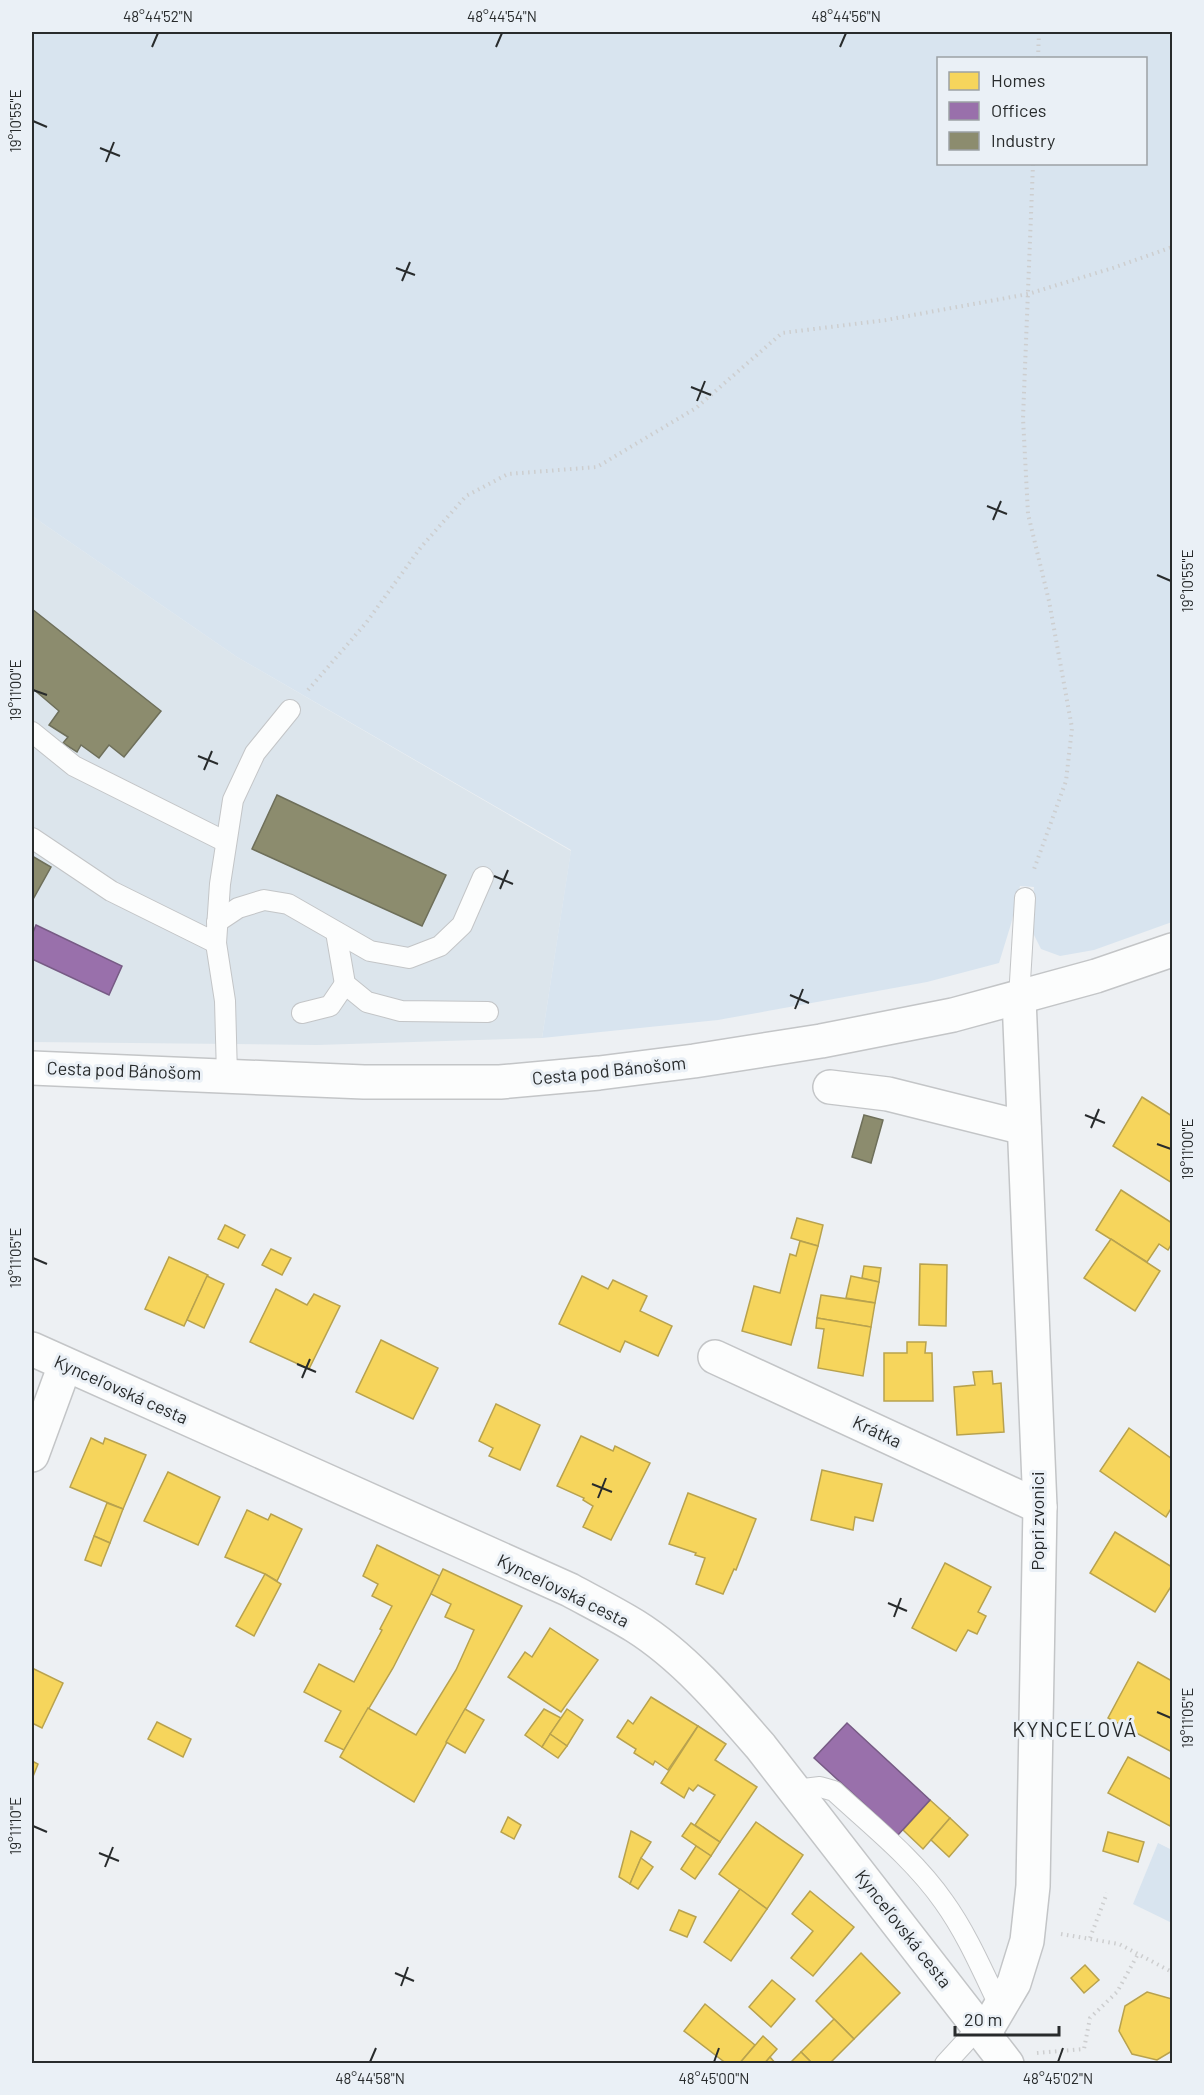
<svg xmlns="http://www.w3.org/2000/svg" width="1204" height="2095" viewBox="0 0 1204 2095" font-family="Barlow,sans-serif">
<style>
.built{fill:#dce5ec}
.green{fill:#d8e4ef;fill-rule:evenodd}
.homes{fill:#f6d55c;stroke:#b8a24e;stroke-width:1.5}
.offices{fill:#9970ab;stroke:#775b85;stroke-width:1.5}
.industry{fill:#8c8c6e;stroke:#6e6f5a;stroke-width:1.5}
.lines{fill:none;stroke-linecap:round;stroke-linejoin:round}
.service-casing{stroke:#c3c5c7;stroke-width:22}
.minor-casing{stroke:#c3c5c7;stroke-width:36}
.tertiary-casing{stroke:#c3c5c7;stroke-width:36}
.path{stroke:#cdcecf;stroke-width:4;stroke-dasharray:1.5 4.5;stroke-linecap:butt}
.service{stroke:#fcfdfd;stroke-width:20}
.minor{stroke:#fcfdfd;stroke-width:33}
.tertiary{stroke:#fcfdfd;stroke-width:33}
.ticks{fill:none;stroke:#282b2c;stroke-width:2}
.labels{text-anchor:middle;stroke-width:6;stroke-linejoin:round;paint-order:stroke}
.street-label{font-size:18px;fill:#282b2c;stroke:#eaf0f6}
.quarter-label{font-size:21px;letter-spacing:1.5px;fill:#282b2c;stroke:#eaf0f6}
.neatline{fill:none;stroke:#282b2c;stroke-width:2}
.ticks-label{font-size:15px;text-anchor:middle;fill:#282b2c}
</style>
<rect width="100%" height="100%" fill="#edf0f3"/>
<path class="built" d="M32 516 237 657 571 851 542 1038 317 1045 32 1042Z"/>
<g class="green">
<path d="M32 32H1172V922L1094 950 1060 956 1041 949 1030 927 1034 887 1020 886 1011 924 999 963 927 982 718 1020 542 1038 571 850 237 657 32 516ZM938 58H1146V164H938Z"/>
<path d="M1158 1843 1172 1850V1923L1133 1904Z"/>
</g>
<g class="homes">
<path d="M1142 1097 1172 1116V1183L1113 1146Z"/>
<path d="M1121 1190 1172 1223V1243L1168 1250 1159 1244 1147 1262 1096 1230Z"/>
<path d="M797 1218 823 1225 818 1246 791 1238Z"/>
<path d="M225 1225 245 1235 238 1248 218 1239Z"/>
<path d="M1111 1239 1160 1271 1135 1311 1084 1278Z"/>
<path d="M800 1241 818 1246 791 1345 742 1331 754 1286 780 1293 790 1254 796 1256Z"/>
<path d="M271 1249 291 1258 282 1275 262 1265Z"/>
<path d="M169 1257 208 1275 184 1326 145 1309Z"/>
<path d="M920 1264 947 1265 946 1326 919 1325Z"/>
<path d="M864 1266 881 1268 879 1282 862 1278Z"/>
<path d="M207 1276 224 1284 204 1328 187 1320Z"/>
<path d="M582 1276 608 1289 613 1280 647 1296 640 1311 672 1326 658 1356 625 1341 620 1352 559 1324Z"/>
<path d="M851 1276 879 1282 875 1303 846 1298Z"/>
<path d="M276 1289 307 1305 314 1294 340 1306 309 1369 250 1342Z"/>
<path d="M821 1295 875 1303 871 1327 817 1318Z"/>
<path d="M817 1318 871 1327 863 1376 818 1368 824 1329 816 1328Z"/>
<path d="M381 1340 438 1368 413 1419 356 1392Z"/>
<path d="M907 1342H926L925 1353H932L933 1401H884V1353H907Z"/>
<path d="M992 1371 993 1384 1001 1383 1004 1432 957 1435 954 1387 975 1385 973 1372Z"/>
<path d="M496 1404 540 1425 520 1470 489 1456 493 1448 479 1441Z"/>
<path d="M1129 1428 1172 1459V1507L1166 1517 1100 1471Z"/>
<path d="M581 1436 613 1451 615 1446 650 1463 611 1540 583 1527 593 1506 583 1500 584 1498 557 1486Z"/>
<path d="M91 1438 103 1444 105 1438 146 1455 123 1509 70 1487Z"/>
<path d="M822 1470 882 1484 873 1521 855 1517 853 1530 811 1520Z"/>
<path d="M168 1472 220 1497 198 1545 144 1521Z"/>
<path d="M688 1493 756 1519 736 1570 734 1569 723 1594 696 1584 705 1558 695 1555 696 1553 669 1544Z"/>
<path d="M107 1503 123 1509 110 1543 94 1536Z"/>
<path d="M247 1510 268 1520 271 1514 302 1529 277 1581 265 1574 225 1557Z"/>
<path d="M1115 1532 1172 1567V1585L1155 1612 1090 1573Z"/>
<path d="M94 1536 110 1543 101 1566 85 1560Z"/>
<path d="M377 1545 440 1576 393 1668 344 1750 325 1741 341 1711 304 1692 319 1664 354 1682 382 1630 380 1629 392 1606 372 1596 378 1584 363 1576Z"/>
<path d="M945 1563 991 1587 978 1612 986 1616 977 1634 968 1630 956 1651 912 1628Z"/>
<path d="M443 1569 522 1606 414 1802 340 1757 368 1708 416 1735 456 1670 474 1630 445 1617 451 1604 431 1594Z"/>
<path d="M265 1574 281 1584 254 1636 236 1626Z"/>
<path d="M550 1628 598 1660 561 1712 508 1677 525 1652 532 1657Z"/>
<path d="M1138 1662 1172 1681V1752L1108 1718Z"/>
<path d="M32 1668 63 1683 42 1728 32 1723Z"/>
<path d="M651 1697 698 1726 668 1770 655 1761 653 1765 634 1753 636 1749 617 1737 628 1720 633 1724Z"/>
<path d="M465 1709 484 1720 465 1753 446 1742Z"/>
<path d="M544 1709 561 1718 542 1747 525 1735Z"/>
<path d="M567 1709 583 1720 567 1746 550 1734Z"/>
<path d="M157 1722 191 1739 183 1757 148 1739Z"/>
<path d="M698 1726 726 1744 715 1760 757 1787 720 1842 695 1825 715 1795 698 1785 693 1791 689 1788 684 1798 661 1783Z"/>
<path d="M550 1734 567 1746 558 1758 542 1747Z"/>
<path d="M1128 1757 1172 1780V1821L1170 1826 1108 1793Z"/>
<path d="M32 1761 38 1764 32 1779Z"/>
<path d="M930 1800 950 1818 923 1849 903 1830Z"/>
<path d="M508 1817 521 1825 514 1839 501 1832Z"/>
<path d="M950 1818 968 1835 949 1857 931 1840Z"/>
<path d="M756 1822 803 1855 767 1909 719 1874Z"/>
<path d="M691 1823 720 1842 711 1856 682 1836Z"/>
<path d="M631 1831 651 1842 641 1858 630 1884 619 1877Z"/>
<path d="M1108 1832 1144 1842 1138 1862 1103 1851Z"/>
<path d="M696 1846 711 1856 695 1879 681 1869Z"/>
<path d="M641 1858 653 1867 638 1889 630 1884Z"/>
<path d="M740 1889 767 1909 731 1961 704 1942Z"/>
<path d="M810 1891 854 1927 813 1976 791 1958 813 1931 792 1914Z"/>
<path d="M679 1910 696 1917 687 1937 670 1930Z"/>
<path d="M861 1953 900 1993 854 2039 816 2001Z"/>
<path d="M1085 1965 1099 1980 1084 1993 1071 1978Z"/>
<path d="M772 1980 795 1999 771 2027 749 2007Z"/>
<path d="M1147 1992 1172 1999V2051L1157 2060 1132 2054 1119 2031 1125 2006Z"/>
<path d="M705 2004 755 2045 739 2064H727L684 2031Z"/>
<path d="M834 2019 854 2039 829 2064H813L801 2052Z"/>
<path d="M763 2036 777 2049 770 2057 764 2064H739Z"/>
<path d="M801 2052 813 2064H789Z"/>
<path d="M770 2057 776 2064H764Z"/>
</g>
<g class="offices">
<path d="M36 925 122 966 109 995 32 959V935Z"/>
<path d="M847 1723 930 1800 898 1835 814 1758Z"/>
</g>
<g class="industry">
<path d="M32 609 161 711 124 757 109 745 99 758 81 745 77 752 63 743 68 737 49 725 59 711 32 688Z"/>
<path d="M277 795 446 875 422 926 252 849Z"/>
<path d="M32 856 51 867 32 901Z"/>
<path d="M864 1115 883 1120 871 1163 852 1157Z"/>
</g>
<g class="lines">
<defs>
<g id="service">
<path d="M32 732 74 766 226 842"/>
<path d="M32 838 111 891 216 943"/>
<path d="M217 922 238 908 264 900 288 904 370 951 409 958 440 946 462 925 483 877"/>
<path d="M336 932 345 984 367 1002 401 1011 488 1012"/>
<path d="M1019 998 1025 898"/>
<path d="M302 1013 330 1006 345 984"/>
<path d="M227 1075 225 1001 216 943 220 884 233 800 255 753 290 710"/>
<path d="M795 1790 820 1787 834 1791C872 1826 914 1859 944 1902 967 1934 983 1972 1000 2007"/>
<path d="M945 2064 979 2027"/>
</g>
<g id="minor">
<path d="M830 1087 888 1094 1024 1128"/>
<path d="M715 1357 1040 1507"/>
<path d="M32 1455 65 1365"/>
<path d="M984 2034 1014 1983 1027 1941 1033 1886 1040 1507 1019 998"/>
</g>
<g id="tertiary">
<path d="M32 1068 364 1082H500L599 1073 694 1061 821 1041 953 1015 1096 976 1172 950"/>
<path d="M32 1349 570 1590C592 1602 614 1613 635 1626 683 1656 724 1704 761 1747L1007 2064"/>
</g>
</defs>
<use href="#service" class="service-casing"/>
<use href="#minor" class="minor-casing"/>
<use href="#tertiary" class="tertiary-casing"/>
<g class="path">
<path d="M1038 58 1039 32"/>
<path d="M1033 164 1023 418 1028 514 1049 601 1072 728 1066 781 1033 872"/>
<path d="M308 690 366 623 421 547 466 496 508 474 597 467 696 408 782 333 886 320 1028 294 1116 267 1172 247"/>
<path d="M1061 1934 1119 1944 1172 1972"/>
<path d="M1090 1938 1107 1893"/>
<path d="M1037 2053 1084 2049 1090 2018 1117 1992 1138 1954"/>
<path d="M1145 2064 1147 2062"/>
</g>
<use href="#service" class="service"/>
<use href="#minor" class="minor"/>
<use href="#tertiary" class="tertiary"/>
</g>
<path class="ticks" d="M152 47 158 33M496 47 502 33M840 47 846 33M33 121 47 127M100 148 120 156M106 162 114 142M396 268 415 275M402 281 410 262M691 387 711 395M697 401 705 381M987 506 1007 514M993 520 1001 501M1157 575 1171 581M33 690 47 695M198 756 218 764M204 770 212 751M494 876 513 884M500 889 508 870M790 995 809 1003M795 1009 803 989M1085 1115 1105 1123M1091 1128 1099 1109M1157 1144 1171 1149M33 1258 47 1264M297 1364 316 1372M302 1378 310 1359M592 1484 612 1492M598 1498 606 1478M888 1603 907 1611M894 1617 901 1598M1157 1712 1171 1718M33 1826 47 1832M99 1853 119 1861M105 1867 113 1847M395 1973 414 1981M401 1986 408 1967M370 2062 376 2048M714 2062 719 2048M1058 2062 1063 2048"/>
<g class="labels">
<g class="street-label">
<text transform="translate(124 1071) rotate(2)" y="6">Cesta pod Bánošom</text>
<text transform="translate(609 1071) rotate(-6)" y="6">Cesta pod Bánošom</text>
<text transform="translate(121 1390) rotate(24)" y="6">Kynceľovská cesta</text>
<text transform="translate(877 1432) rotate(25)" y="6">Krátka</text>
<text transform="translate(1038 1521) rotate(-90)" y="6">Popri zvonici</text>
<text transform="translate(563 1591) rotate(26)" y="6">Kynceľovská cesta</text>
<text transform="translate(903 1929) rotate(52)" y="6">Kynceľovská cesta</text>
</g>
<g class="quarter-label">
<text x="1075" y="1737">KYNCEĽOVÁ</text>
</g>
</g>
<rect width="1204" height="2095" fill="none" stroke="#eaf0f6" stroke-width="66"/>
<rect x="937" y="57" width="210" height="108" fill="#eaf0f6" stroke="#9ca1a5" stroke-width="1.5"/>
<rect x="949" y="72" width="30" height="18" fill="#f6d55c" stroke="#9ca1a5" stroke-width="1.5"/>
<text x="991" y="87" font-size="18" fill="#282b2c">Homes</text>
<rect x="949" y="102" width="30" height="18" fill="#9970ab" stroke="#9ca1a5" stroke-width="1.5"/>
<text x="991" y="117" font-size="18" fill="#282b2c">Offices</text>
<rect x="949" y="132" width="30" height="18" fill="#8c8c6e" stroke="#9ca1a5" stroke-width="1.5"/>
<text x="991" y="147" font-size="18" fill="#282b2c">Industry</text>
<path d="M955 2026v9h104v-9" fill="none" stroke="#282b2c" stroke-width="3"/>
<text x="964" y="2026" font-size="18" fill="#282b2c" stroke="#eaf0f6" stroke-width="4.5" paint-order="stroke">20 m</text>
<rect x="33" y="33" width="1138" height="2029" class="neatline"/>
<g class="ticks-label">
<text x="158" y="22">48°44'52"N</text>
<text x="502" y="22">48°44'54"N</text>
<text x="846" y="22">48°44'56"N</text>
<text transform="translate(16 121) rotate(-90)" y="5">19°10'55"E</text>
<text transform="translate(1188 581) rotate(-90)" y="5">19°10'55"E</text>
<text transform="translate(16 690) rotate(-90)" y="5">19°11'00"E</text>
<text transform="translate(1188 1149) rotate(-90)" y="5">19°11'00"E</text>
<text transform="translate(16 1258) rotate(-90)" y="5">19°11'05"E</text>
<text transform="translate(1188 1718) rotate(-90)" y="5">19°11'05"E</text>
<text transform="translate(16 1826) rotate(-90)" y="5">19°11'10"E</text>
<text x="370" y="2084">48°44'58"N</text>
<text x="714" y="2084">48°45'00"N</text>
<text x="1058" y="2084">48°45'02"N</text>
</g>
</svg>
